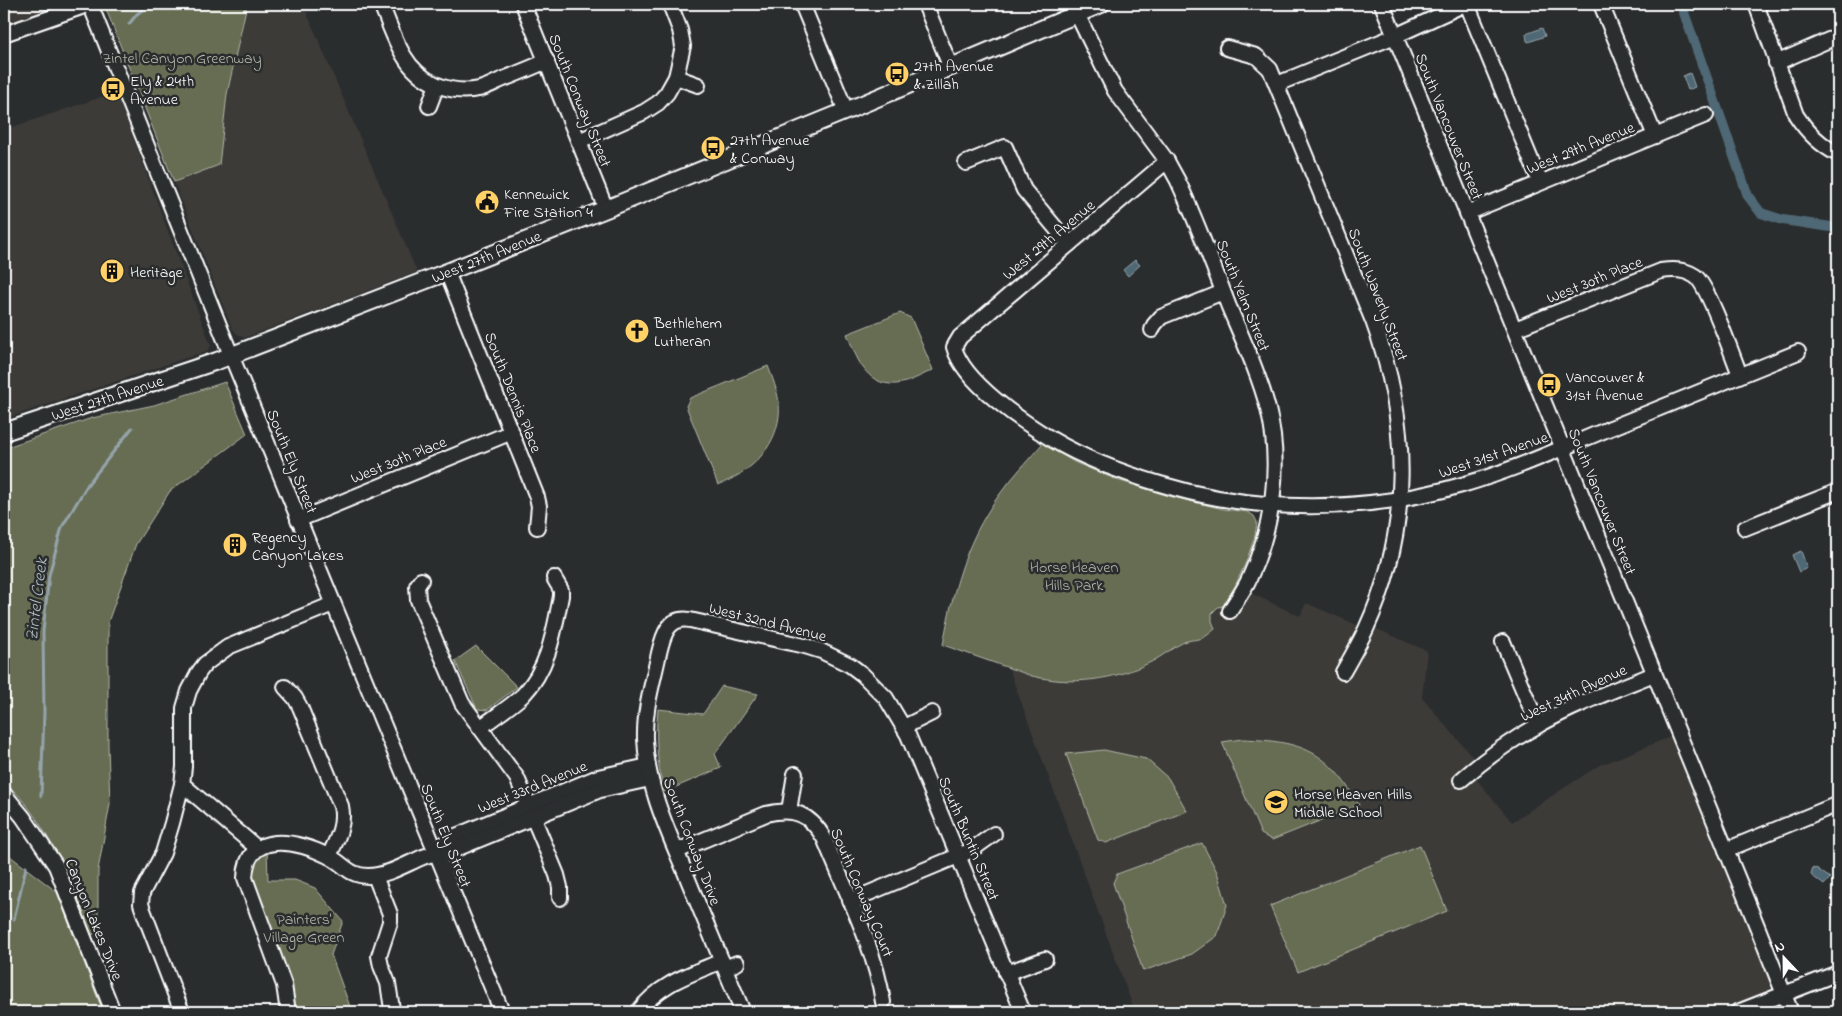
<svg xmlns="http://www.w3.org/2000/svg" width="1842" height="1016" viewBox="0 0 1842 1016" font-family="'Indie Flower',sans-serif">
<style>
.built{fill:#3d3a39}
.green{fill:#666d53;stroke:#b2b6a9}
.water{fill:#506774;stroke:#96a4ac}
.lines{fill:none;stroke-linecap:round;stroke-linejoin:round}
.stream{stroke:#96a4ac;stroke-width:3}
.canal{stroke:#506774;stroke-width:10}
.minor-casing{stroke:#fff;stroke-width:18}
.major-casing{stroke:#fff;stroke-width:20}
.minor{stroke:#2a2d2e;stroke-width:14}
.major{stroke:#2a2d2e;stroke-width:16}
.labels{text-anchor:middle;stroke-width:5;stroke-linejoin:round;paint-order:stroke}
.park-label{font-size:16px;fill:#b2b6a9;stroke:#2a2d2e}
.poi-label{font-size:16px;fill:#fff;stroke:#2a2d2e;text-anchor:start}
.street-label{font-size:16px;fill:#fff;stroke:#2a2d2e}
.water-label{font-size:18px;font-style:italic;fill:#b0bbc0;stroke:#2a2d2e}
</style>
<rect width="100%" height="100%" fill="#2a2d2e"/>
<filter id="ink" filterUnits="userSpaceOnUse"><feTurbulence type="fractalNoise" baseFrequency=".02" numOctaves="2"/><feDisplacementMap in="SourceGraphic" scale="10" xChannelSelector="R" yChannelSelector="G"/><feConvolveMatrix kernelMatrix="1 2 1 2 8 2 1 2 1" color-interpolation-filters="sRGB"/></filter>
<g filter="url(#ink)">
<g class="built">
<path d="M4 4H71L4 26Z"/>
<path d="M247 4H273L276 10 290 4H303L417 272 244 338 237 334 232 328 174 182 219 165 227 94Z"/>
<path d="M116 92 211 346 207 351 4 419V130Z"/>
<path d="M1235 586 1300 616 1306 603 1357 625 1377 629 1427 651 1422 698 1472 756 1478 781 1512 822 1598 766 1670 737 1770 982V989L1764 994 1717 1012H1135L1009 669 1046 680H1081L1102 678 1152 661 1184 642 1199 639 1215 629 1212 621V613L1218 607 1223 605Z"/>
</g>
<g class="green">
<path d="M104 4H247L227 94 219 165 174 182Z"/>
<path d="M900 313 911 318 933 370C922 375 908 383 896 384 865 386 856 356 847 334Z"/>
<path d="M768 366C774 382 781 399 779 416 775 450 749 473 718 485L686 406 690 398Z"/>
<path d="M225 382 247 434 170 491 136 544 108 622V745L110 804 98 870V932L89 936C68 879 50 823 4 781V448L92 418 154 405Z"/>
<path d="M1043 443 1074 462 1117 480 1166 495 1223 509 1248 512 1254 516 1257 522 1255 536 1246 562 1235 586 1223 606 1218 607 1212 613V621L1215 629C1210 633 1205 638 1199 639 1194 640 1189 640 1184 642 1173 647 1163 656 1151 662 1115 680 1072 686 1032 676L943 645C951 600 962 555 986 515 1001 489 1023 466 1043 443Z"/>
<path d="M476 646 517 687 487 710 477 709 455 661Z"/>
<path d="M722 686 758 694 715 754 721 768 664 792C657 763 655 738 658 709L703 714Z"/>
<path d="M1242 739C1303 741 1328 751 1359 805L1272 840 1261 834 1222 742Z"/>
<path d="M1104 750 1146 759 1168 778 1187 811 1106 843 1098 840 1066 754Z"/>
<path d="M1202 843 1217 872 1227 905 1217 936 1192 954 1143 971 1113 883 1117 874Z"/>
<path d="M1420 845 1447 911 1298 972 1270 906Z"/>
<path d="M267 849 268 880H295L315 888 343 921 331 955 352 1012H293L250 880 256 857Z"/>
<path d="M10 856 57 892 103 1012H4V869Z"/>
</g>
<g class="water">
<path d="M1542 28 1545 36 1529 42 1527 41 1526 34Z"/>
<path d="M1690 73 1695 87 1688 90 1683 76Z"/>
<path d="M1135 260 1140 265 1128 276 1123 270Z"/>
<path d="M1801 551 1807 568 1799 572 1792 555Z"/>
<path d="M1813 868 1815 869 1816 868 1830 878 1824 885 1811 875Z"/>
<path d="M321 1005 331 1007 337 1012H309L315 1007Z"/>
</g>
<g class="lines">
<g class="stream">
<path d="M129 24 137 14 150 4"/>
<path d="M41 796 44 713 43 631 49 575 62 527 88 484 132 428"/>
<path d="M14 919 26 867"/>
</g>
<path class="canal" d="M1681 4 1748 196 1761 213 1783 220 1838 228"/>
<defs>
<g id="minor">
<path d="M90 4 231 355 502 1012"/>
<path d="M381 4C388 21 394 40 404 56 419 82 450 95 479 89 487 87 494 83 501 80 516 74 531 68 547 61"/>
<path d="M523 4 606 209"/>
<path d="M802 4 846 111"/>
<path d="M925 4 951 68"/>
<path d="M1382 4 1757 926 1791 1012"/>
<path d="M1467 4 1540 182"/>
<path d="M1601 4 1655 136"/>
<path d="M1756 4 1796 115C1807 132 1820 145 1838 154"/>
<path d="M1077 14 1115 91 1167 161 1178 181C1197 222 1213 265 1229 307 1243 340 1259 374 1268 409 1282 464 1273 528 1249 579 1244 590 1236 601 1230 611"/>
<path d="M4 34 90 4"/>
<path d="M1227 48 1256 56 1270 69 1373 321C1410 422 1412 529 1366 629 1359 644 1351 658 1343 672"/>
<path d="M1776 63 1838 36"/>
<path d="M676 77 698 85"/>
<path d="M1277 84 1395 36 1465 4"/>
<path d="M429 106 437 85"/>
<path d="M579 141 644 112 658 103 667 93 676 77 683 46 680 30 670 4"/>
<path d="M1167 161 966 332 960 337 954 347C963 382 1023 422 1053 440 1087 460 1123 473 1160 484 1258 514 1364 513 1462 485 1515 470 1566 446 1618 425 1678 401 1738 376 1798 352"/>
<path d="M966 163 1005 147 1024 190 1069 244"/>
<path d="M1467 213 1706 115"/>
<path d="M447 272 537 497 539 506 537 527"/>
<path d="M1515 329 1661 271C1673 269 1685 269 1695 276 1708 285 1733 357 1740 375"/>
<path d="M1152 330 1154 325 1161 317 1223 292"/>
<path d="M298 520 512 432"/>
<path d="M1745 528 1838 491"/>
<path d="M421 580 417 586 418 600 462 703 517 778 557 875 560 887V898"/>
<path d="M1503 642 1538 725"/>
<path d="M285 687 295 698 300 707 341 806C345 825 337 839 329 856"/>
<path d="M904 727 932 713"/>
<path d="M480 728C494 717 510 707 523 695 549 668 554 631 561 596V590L554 578"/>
<path d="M1461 780C1485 759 1511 740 1539 725 1576 704 1615 690 1654 674"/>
<path d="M182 784 257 848"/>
<path d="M4 794 23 817 56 866 113 1012"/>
<path d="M789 811 795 774"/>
<path d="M1726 850 1838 804"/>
<path d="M677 851 766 814C793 807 810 814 824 838 845 890 875 947 883 1002"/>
<path d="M436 852 451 838 598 777 648 766"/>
<path d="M375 876 390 914V922L379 956 381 966 388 983 392 1009"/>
<path d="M850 901 970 851 994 834"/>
<path d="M725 968 737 963"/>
<path d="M1006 973 1045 959"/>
<path d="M182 1012 143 910 141 904 142 893 163 853 172 823 182 784 184 767V708L189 691 199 672 205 664 228 647 333 604"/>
<path d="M288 1012 284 985 245 878C246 829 297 841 328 856 344 863 348 876 368 876 387 876 406 864 423 857 434 853 445 851 456 849L600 790 650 779"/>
<path d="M638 1012C660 983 689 975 722 961"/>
<path d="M743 1012C724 966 704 919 685 872 667 829 647 787 645 739 644 710 653 682 659 653 663 636 668 616 690 620L805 646 821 651 850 665 862 674 886 698 908 735 1023 1012"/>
<path d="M1738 1012 1838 973"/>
</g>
<path id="major" d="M4 432 217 361 447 272 606 209 846 111 1101 4"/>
</defs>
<use href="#minor" class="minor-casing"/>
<use href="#major" class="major-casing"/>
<use href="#minor" class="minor"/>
<use href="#major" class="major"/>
</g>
</g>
<defs>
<symbol id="bus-disc" viewBox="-11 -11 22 22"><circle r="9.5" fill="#ffd166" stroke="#2a2d2e"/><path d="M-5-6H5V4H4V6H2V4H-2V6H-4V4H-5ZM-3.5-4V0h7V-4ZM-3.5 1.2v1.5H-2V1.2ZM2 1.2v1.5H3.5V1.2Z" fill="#111"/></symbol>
<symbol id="civic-disc" viewBox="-11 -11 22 22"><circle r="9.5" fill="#ffd166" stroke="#2a2d2e"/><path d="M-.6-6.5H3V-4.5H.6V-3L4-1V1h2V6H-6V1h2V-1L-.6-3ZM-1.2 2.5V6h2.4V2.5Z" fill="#111"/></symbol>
<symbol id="building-disc" viewBox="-11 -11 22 22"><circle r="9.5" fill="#ffd166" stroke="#2a2d2e"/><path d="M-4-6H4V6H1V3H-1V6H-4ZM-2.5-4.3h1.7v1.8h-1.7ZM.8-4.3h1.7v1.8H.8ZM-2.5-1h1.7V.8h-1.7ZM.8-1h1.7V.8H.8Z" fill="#111"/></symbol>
<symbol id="church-disc" viewBox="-11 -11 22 22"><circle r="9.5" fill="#ffd166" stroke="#2a2d2e"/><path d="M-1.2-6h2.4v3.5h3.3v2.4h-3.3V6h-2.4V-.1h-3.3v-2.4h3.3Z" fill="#111"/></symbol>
<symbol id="school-disc" viewBox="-11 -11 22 22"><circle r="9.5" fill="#ffd166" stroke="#2a2d2e"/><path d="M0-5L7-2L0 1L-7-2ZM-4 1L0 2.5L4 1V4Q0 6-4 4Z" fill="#111"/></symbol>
</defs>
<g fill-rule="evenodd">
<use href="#bus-disc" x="883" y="60" width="28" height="28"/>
<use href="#bus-disc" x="99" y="75" width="28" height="28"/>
<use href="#bus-disc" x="699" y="134" width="28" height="28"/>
<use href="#civic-disc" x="473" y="188" width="28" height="28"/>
<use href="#building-disc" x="98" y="257" width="28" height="28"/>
<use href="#church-disc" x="623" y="317" width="28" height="28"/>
<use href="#bus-disc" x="1535" y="371" width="28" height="28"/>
<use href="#building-disc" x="221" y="531" width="28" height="28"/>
<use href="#school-disc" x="1262" y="788" width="28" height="28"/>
</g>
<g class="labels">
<g class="park-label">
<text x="182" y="63">Zintel Canyon Greenway</text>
<text x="1074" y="572">Horse Heaven<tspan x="1074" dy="18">Hills Park</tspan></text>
<text x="304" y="924">Painters'<tspan x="304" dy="18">Village Green</tspan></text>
</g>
<g class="poi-label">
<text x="914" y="71">27th Avenue<tspan x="914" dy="18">&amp; Zillah</tspan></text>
<text x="130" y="86">Ely &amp; 24th<tspan x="130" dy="18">Avenue</tspan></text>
<text x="730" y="145">27th Avenue<tspan x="730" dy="18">&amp; Conway</tspan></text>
<text x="504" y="199">Kennewick<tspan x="504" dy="18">Fire Station 4</tspan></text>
<text x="130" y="277">Heritage</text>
<text x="654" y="328">Bethlehem<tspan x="654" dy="18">Lutheran</tspan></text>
<text x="1566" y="382">Vancouver &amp;<tspan x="1566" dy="18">31st Avenue</tspan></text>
<text x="252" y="542">Regency<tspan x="252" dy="18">Canyon Lakes</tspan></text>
<text x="1294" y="799">Horse Heaven Hills<tspan x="1294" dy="18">Middle School</tspan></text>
</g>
<g class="street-label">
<text transform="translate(581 100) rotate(68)" y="6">South Conway Street</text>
<text transform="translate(1450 126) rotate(68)" y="6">South Vancouver Street</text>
<text transform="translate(1580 147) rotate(-22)" y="6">West 29th Avenue</text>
<text transform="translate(1048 239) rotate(-40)" y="6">West 29th Avenue</text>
<text transform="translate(486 256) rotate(-22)" y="6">West 27th Avenue</text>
<text transform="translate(1594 279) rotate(-22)" y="6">West 30th Place</text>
<text transform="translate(1379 294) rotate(69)" y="6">South Waverly Street</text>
<text transform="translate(1244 295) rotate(68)" y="6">South Yelm Street</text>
<text transform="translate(514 392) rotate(68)" y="6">South Dennis Place</text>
<text transform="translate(107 397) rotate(-18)" y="6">West 27th Avenue</text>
<text transform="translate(1493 454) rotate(-19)" y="6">West 31st Avenue</text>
<text transform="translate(398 459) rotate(-22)" y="6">West 30th Place</text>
<text transform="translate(293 461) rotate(68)" y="6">South Ely Street</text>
<text transform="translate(1603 501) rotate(68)" y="6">South Vancouver Street</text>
<text transform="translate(768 621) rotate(14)" y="6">West 32nd Avenue</text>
<text transform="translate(1573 692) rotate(-25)" y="6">West 34th Avenue</text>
<text transform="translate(532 786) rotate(-22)" y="6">West 33rd Avenue</text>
<text transform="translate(447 835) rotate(68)" y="6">South Ely Street</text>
<text transform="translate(970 838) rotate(67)" y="6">South Buntin Street</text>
<text transform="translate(693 841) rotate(69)" y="6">South Conway Drive</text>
<text transform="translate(863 892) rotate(67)" y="6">South Conway Court</text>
<text transform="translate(95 919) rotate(68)" y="6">Canyon Lakes Drive</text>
</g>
<g class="water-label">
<text transform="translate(36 599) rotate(-83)" y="6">Zintel Creek</text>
</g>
</g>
<rect width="1842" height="1016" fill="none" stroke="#2a2d2e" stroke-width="20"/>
<rect x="10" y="10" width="1822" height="996" fill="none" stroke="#fff" stroke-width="2" filter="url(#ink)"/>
<g transform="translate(1784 958) rotate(338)" stroke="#2a2d2e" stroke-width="4" paint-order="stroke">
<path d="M0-4L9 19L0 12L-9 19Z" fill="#ffffff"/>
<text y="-8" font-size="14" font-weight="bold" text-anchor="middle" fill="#ffffff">N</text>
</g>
</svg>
